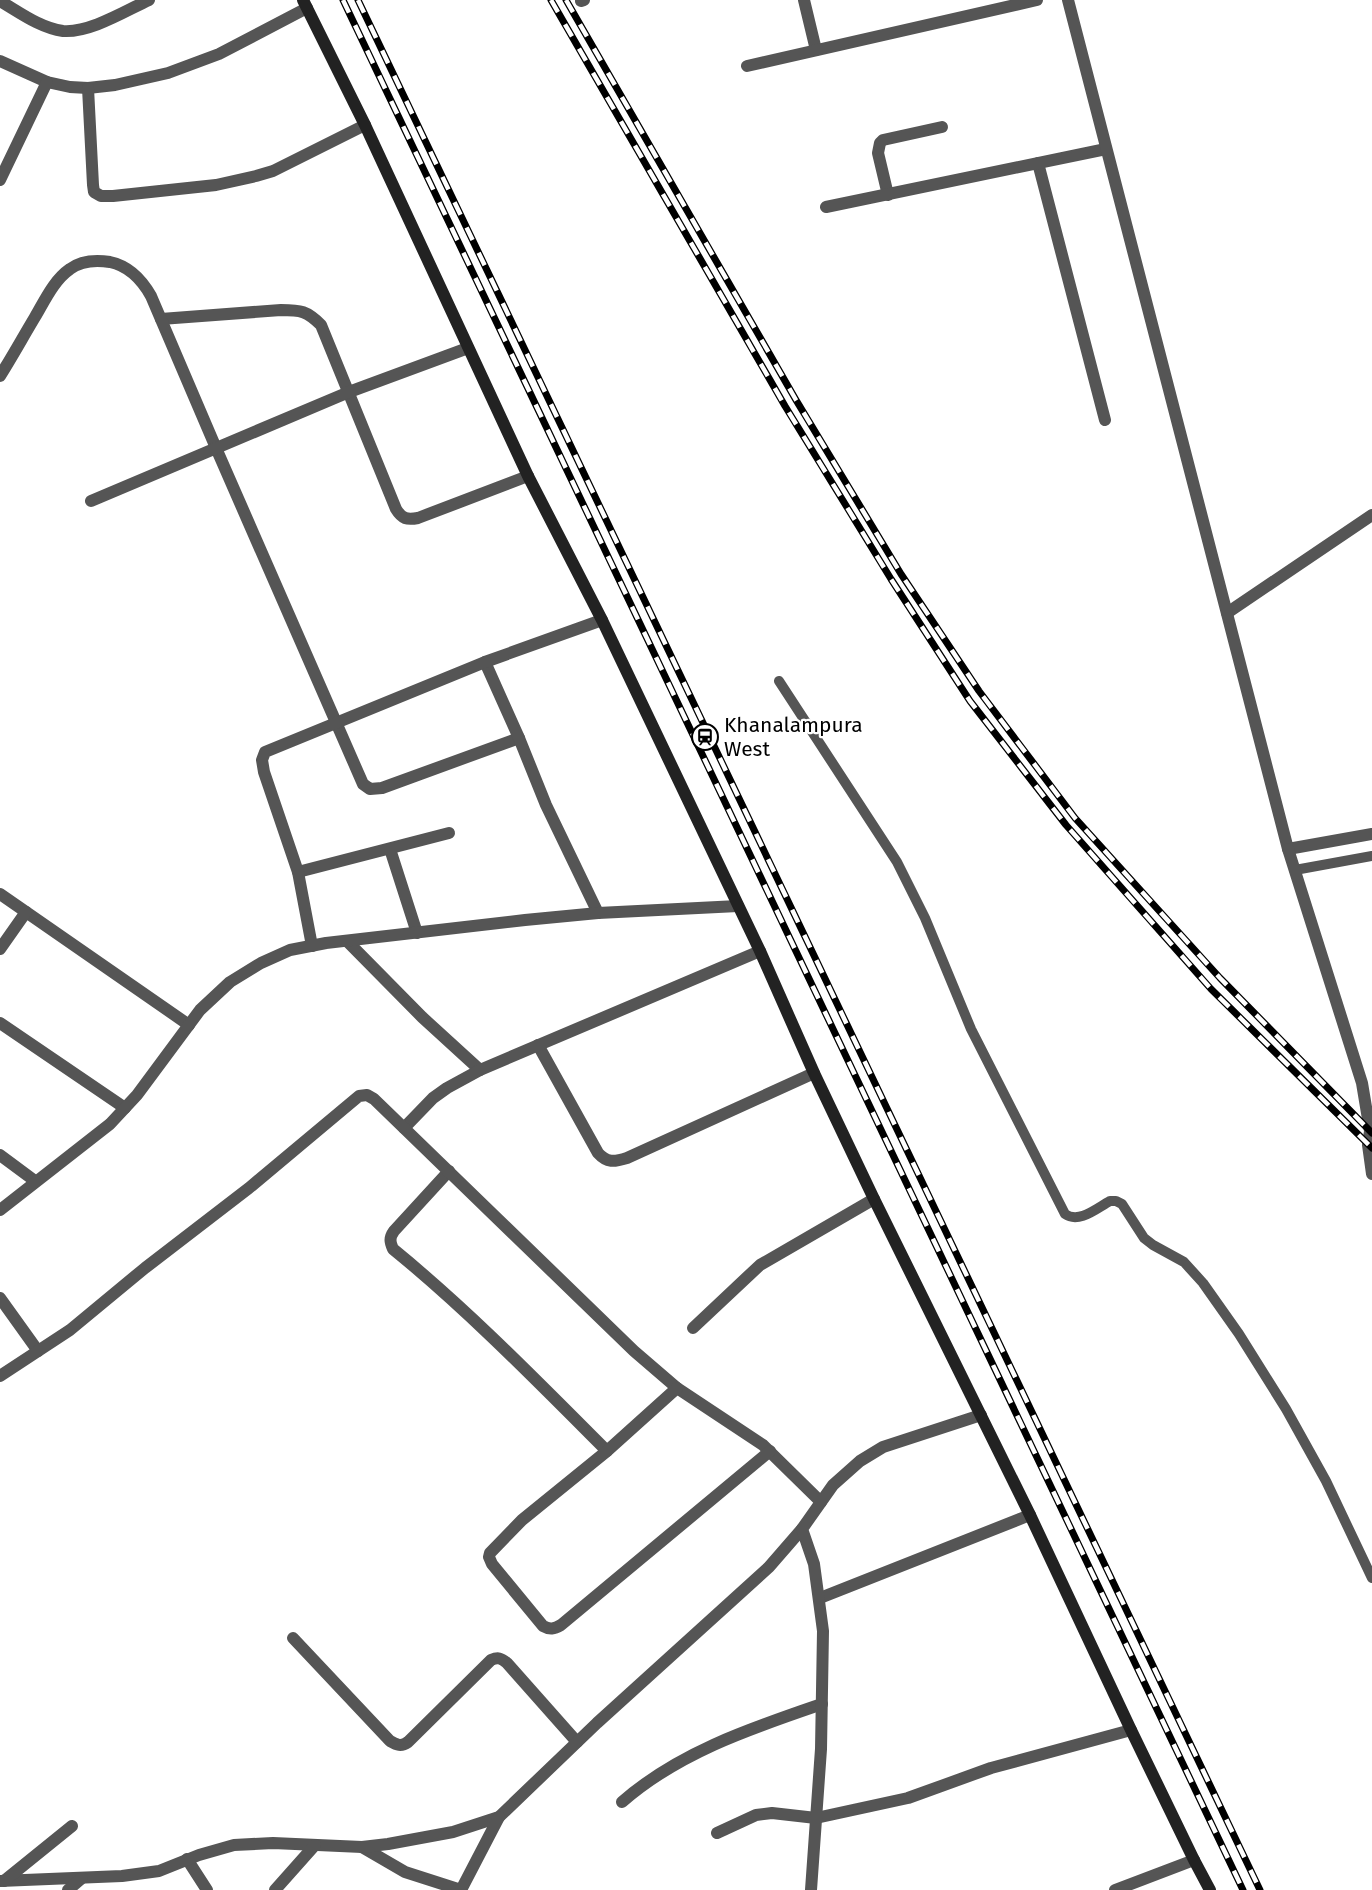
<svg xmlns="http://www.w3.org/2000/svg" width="1372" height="1890" viewBox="0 0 1372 1890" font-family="'Fira Sans',sans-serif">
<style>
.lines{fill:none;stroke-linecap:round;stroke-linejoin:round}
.service{stroke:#555;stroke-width:10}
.minor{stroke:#555;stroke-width:12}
.tertiary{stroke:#555;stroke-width:12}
.secondary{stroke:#222;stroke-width:12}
.rail-casing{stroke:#000;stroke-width:7}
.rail{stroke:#fff;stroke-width:4.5;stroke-dasharray:14;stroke-linecap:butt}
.labels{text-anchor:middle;stroke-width:4.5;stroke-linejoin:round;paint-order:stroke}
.poi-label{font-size:21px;fill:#000;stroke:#fff;text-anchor:start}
</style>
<rect width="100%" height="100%" fill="#fff"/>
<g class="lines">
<g class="service">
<path d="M779 681 897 862 925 918 971 1029 1065 1214C1079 1224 1097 1208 1110 1201H1116L1122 1204 1144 1238 1153 1245 1184 1262 1203 1283 1239 1334 1286 1409 1326 1481 1372 1578"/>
<path d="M1295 870 1372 856"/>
</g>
<g class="minor">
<path d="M804 0 816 50"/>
<path d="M0 1C19 12 40 28 63 31 90 33 125 11 149 0"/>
<path d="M581 1 584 0"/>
<path d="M0 61 47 82 70 87 88 88 115 85 168 73 219 54 307 8"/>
<path d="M747 66 1037 0"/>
<path d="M88 88 93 185 94 192 101 196H113L216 185 256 176 273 171 365 125"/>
<path d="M1038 163 1105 420"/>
<path d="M0 180 47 82"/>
<path d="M888 195 878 153 880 143 883 140 942 127"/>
<path d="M826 207 1106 149"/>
<path d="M161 319 281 310C301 310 307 311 321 325L396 509C402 519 407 520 418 518L528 476"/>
<path d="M0 376C12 357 23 337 35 317 45 300 54 280 70 269 82 260 97 260 110 262 129 266 142 280 151 296L216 448 363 784 370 789 382 788 519 738"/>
<path d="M91 501 349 392 468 348"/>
<path d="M1227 613 1372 515"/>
<path d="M485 662 519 738 546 805 598 913"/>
<path d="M390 849 417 933"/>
<path d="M298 872 449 833"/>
<path d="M0 894 189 1025"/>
<path d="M347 941 422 1017 480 1070"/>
<path d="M312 946 298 872 264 772 262 760 265 752 485 662 602 620"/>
<path d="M0 949 26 912"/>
<path d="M0 1023 125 1108"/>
<path d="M538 1045 598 1153C607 1163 614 1162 627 1158L814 1073"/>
<path d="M404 1128 433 1098 447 1088 480 1070 760 951"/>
<path d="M0 1155 35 1181"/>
<path d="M449 1171 394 1231C389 1238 390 1242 393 1249 469 1311 538 1382 607 1451"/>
<path d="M0 1210 110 1124 137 1095 200 1010 230 982 261 963 290 950 326 943 525 920 598 913 738 906"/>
<path d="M0 1298 38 1351"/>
<path d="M693 1328 760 1265 874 1199"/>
<path d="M0 1376 70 1330 145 1268 249 1188 359 1096 367 1095 374 1099 634 1351 677 1388 763 1445 821 1502"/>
<path d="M677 1388 607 1451 522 1520 490 1553 489 1557 492 1564 543 1626C550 1630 554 1629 561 1625L770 1451"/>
<path d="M820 1598 1030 1515"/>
<path d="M293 1638 390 1741C397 1745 401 1747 408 1742L491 1660C498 1657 501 1658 507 1663L577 1742"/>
<path d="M622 1802C679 1752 752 1728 822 1704"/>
<path d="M717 1833 756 1815 772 1813 816 1818 908 1798 991 1768 1131 1730"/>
<path d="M362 1847 405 1872 461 1890"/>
<path d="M187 1859 207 1890"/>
<path d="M0 1881 122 1876 159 1871 199 1855 234 1845 273 1843 362 1847 388 1844 453 1832 499 1817 597 1723 769 1567 802 1529"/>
<path d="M4 1881 72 1826"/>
<path d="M68 1890 82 1878"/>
<path d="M275 1890 315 1845"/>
<path d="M461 1890 499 1817"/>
<path d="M811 1890 821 1749 823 1631 814 1564 802 1529 833 1485 860 1461 883 1447 981 1415"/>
<path d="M1115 1890 1194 1860"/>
</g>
<g class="tertiary">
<path d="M1068 0 1288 849 1372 834"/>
<path d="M1288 849 1362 1083 1370 1131 1368 1145 1372 1174"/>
</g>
<path class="secondary" d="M303 0 365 125 528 476 602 620 760 951 814 1073 874 1199 1030 1515 1131 1730 1194 1860 1210 1890"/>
<defs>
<g id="rail">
<path d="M343 0 1243 1890"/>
<path d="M358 0 1260 1890"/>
<path d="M551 0 785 406 891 579 970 701 1066 825 1211 989 1372 1148"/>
<path d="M566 0 796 400 901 574 979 691 1075 818 1220 978 1372 1133"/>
</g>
</defs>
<use href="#rail" class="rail-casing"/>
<use href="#rail" class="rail"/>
</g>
<defs>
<symbol id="station-ring" viewBox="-11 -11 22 22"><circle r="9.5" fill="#fff" stroke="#000" stroke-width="1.5"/><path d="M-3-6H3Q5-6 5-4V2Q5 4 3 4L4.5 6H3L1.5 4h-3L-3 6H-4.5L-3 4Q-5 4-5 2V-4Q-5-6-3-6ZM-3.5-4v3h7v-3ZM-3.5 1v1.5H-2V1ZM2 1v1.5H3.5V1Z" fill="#000"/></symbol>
</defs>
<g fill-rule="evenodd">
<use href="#station-ring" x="690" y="722" width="30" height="30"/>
</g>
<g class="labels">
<g class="poi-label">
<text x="724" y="732">Khanalampura<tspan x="724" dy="24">West</tspan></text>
</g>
</g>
</svg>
